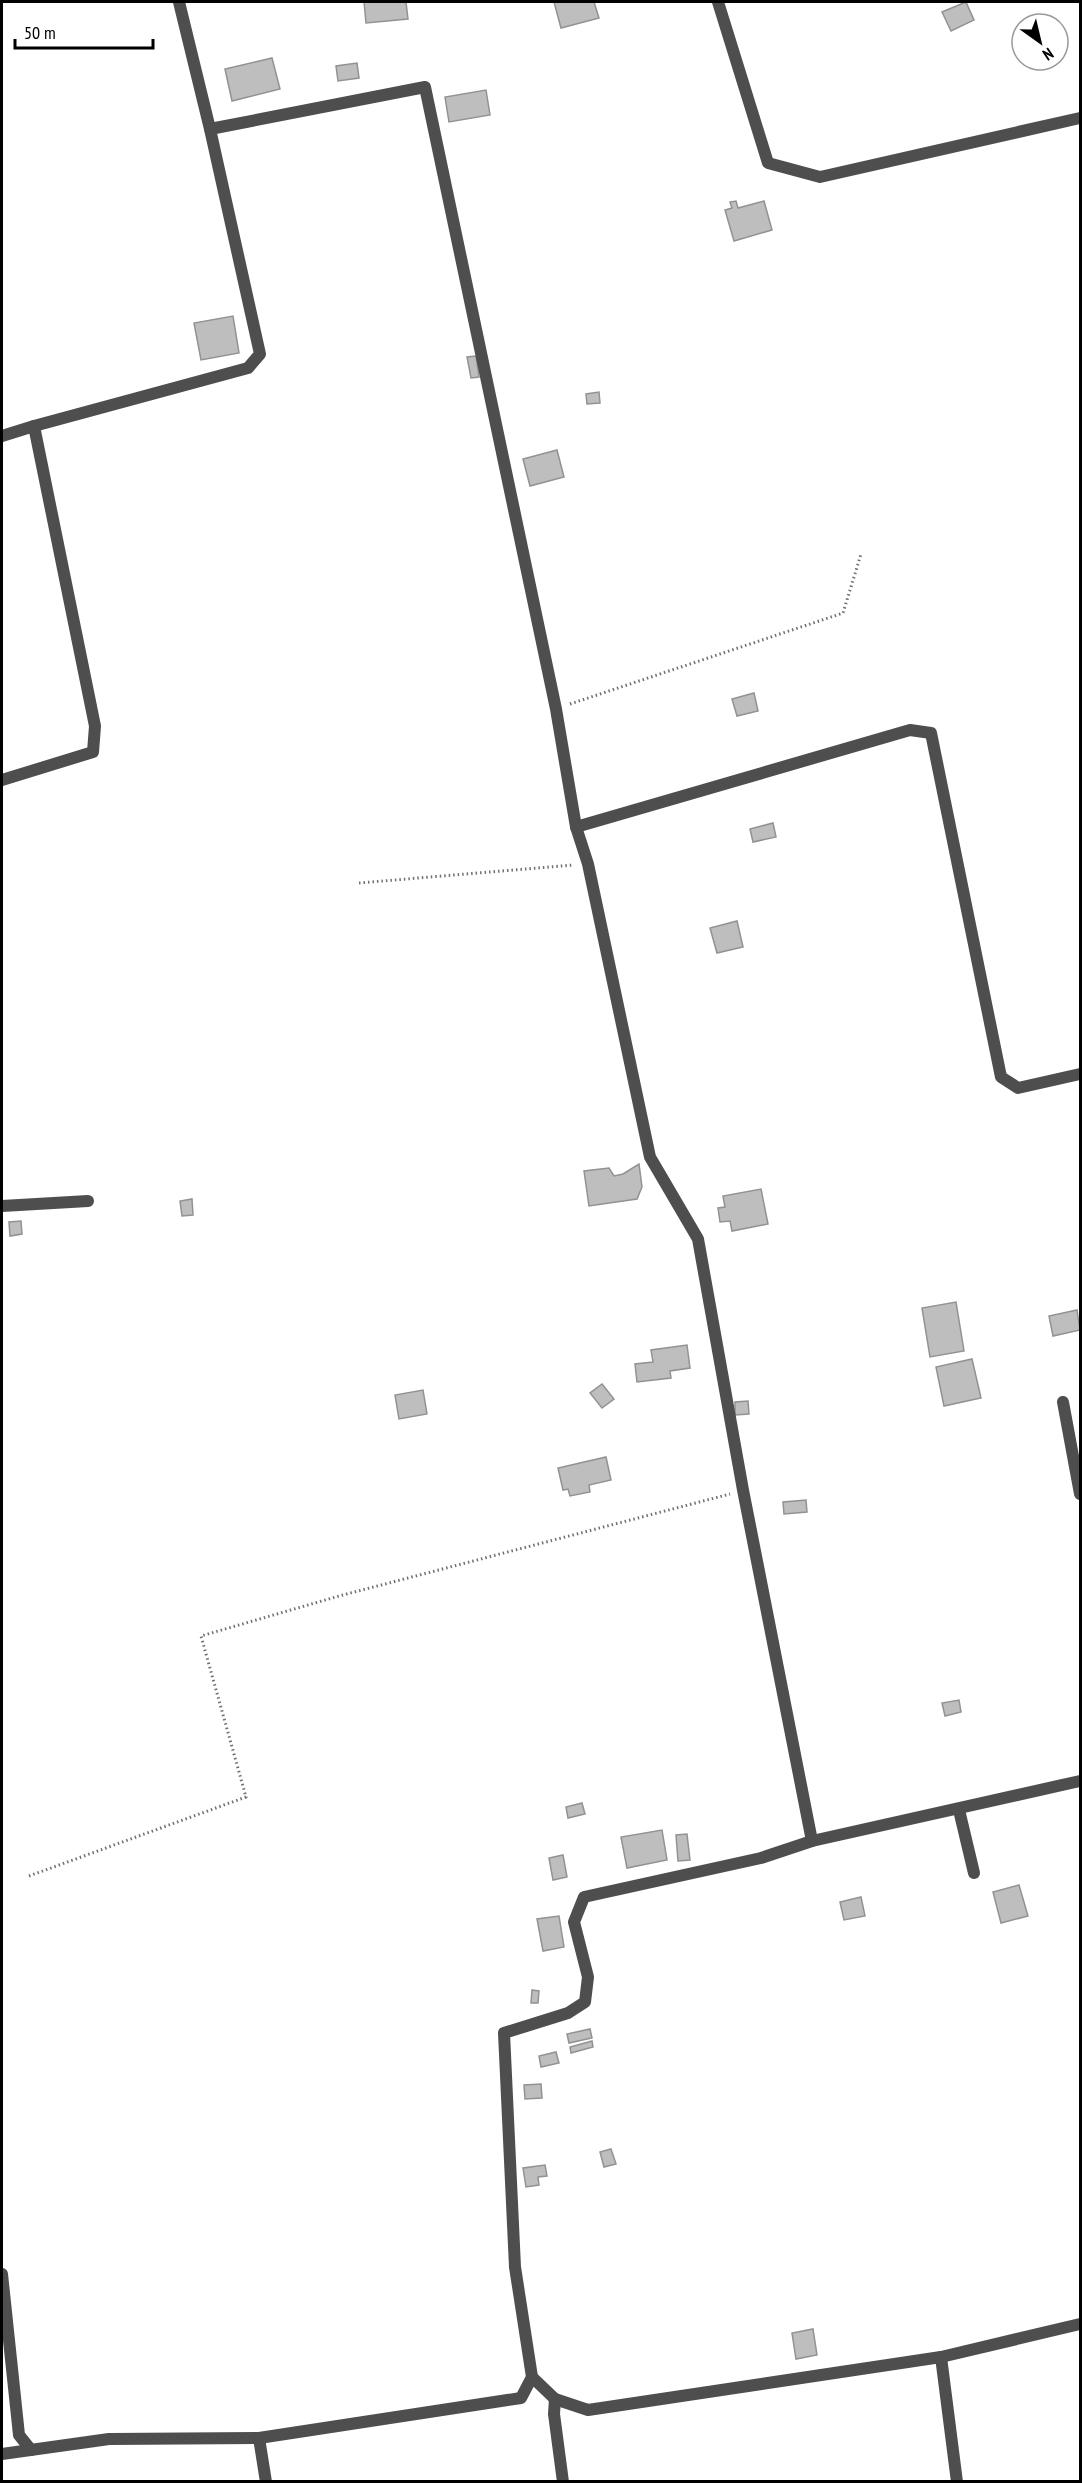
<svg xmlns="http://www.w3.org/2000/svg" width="1082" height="2483" viewBox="0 0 1082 2483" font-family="'PT Sans Narrow',sans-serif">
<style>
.building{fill:#bebebe;stroke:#929292;stroke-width:1.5}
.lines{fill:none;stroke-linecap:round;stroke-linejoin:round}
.path{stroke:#707070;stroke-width:3;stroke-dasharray:1.5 3;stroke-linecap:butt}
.minor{stroke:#4e4e4e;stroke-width:12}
</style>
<rect width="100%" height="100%" fill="#fff"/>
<g class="building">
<path d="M364 2H406L408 19 366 23Z"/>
<path d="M554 2H594L599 18 561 28Z"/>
<path d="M966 2 974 20 951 31 942 12Z"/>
<path d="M272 58 280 89 232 101 225 69Z"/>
<path d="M357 63 359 78 338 81 336 66Z"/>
<path d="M486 90 490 115 449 122 445 97Z"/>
<path d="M736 201 738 208 764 201 772 230 734 241 725 210 732 208 730 202Z"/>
<path d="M233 316 239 353 201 360 194 323Z"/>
<path d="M476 356 479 377 471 378 467 357Z"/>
<path d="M599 392 600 403 587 404 586 394Z"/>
<path d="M557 450 564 477 530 486 523 459Z"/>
<path d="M754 693 758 711 737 716 732 699Z"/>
<path d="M773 823 776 837 753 842 750 829Z"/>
<path d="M737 921 743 947 717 953 710 928Z"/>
<path d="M639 1164 642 1187 637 1199 589 1206 584 1171 609 1168 614 1176 623 1174Z"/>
<path d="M761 1189 768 1224 732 1231 730 1221 720 1222 718 1208 725 1207 723 1196Z"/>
<path d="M192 1199 193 1215 182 1216 180 1201Z"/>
<path d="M21 1221 22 1234 10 1236 9 1222Z"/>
<path d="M956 1302 964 1351 930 1357 922 1308Z"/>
<path d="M1077 1310 1080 1330 1053 1336 1049 1316Z"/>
<path d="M687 1345 690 1368 670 1371 671 1378 637 1382 635 1364 653 1362 651 1350Z"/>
<path d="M972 1359 981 1398 944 1406 936 1367Z"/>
<path d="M602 1384 614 1399 602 1408 590 1393Z"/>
<path d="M423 1390 427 1414 399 1419 395 1395Z"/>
<path d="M748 1401 749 1414 735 1415V1402Z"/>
<path d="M606 1457 611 1480 589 1485 590 1492 570 1496 568 1489 563 1490 558 1468Z"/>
<path d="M806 1500 807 1512 784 1514 783 1502Z"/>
<path d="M959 1700 961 1712 945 1716 942 1703Z"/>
<path d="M582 1803 585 1814 568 1818 566 1807Z"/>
<path d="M662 1830 667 1860 627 1868 621 1837Z"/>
<path d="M687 1834 690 1860 678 1861 676 1835Z"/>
<path d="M563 1855 567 1877 553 1880 549 1858Z"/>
<path d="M1019 1885 1028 1916 1001 1923 993 1892Z"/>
<path d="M861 1897 865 1916 844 1920 840 1902Z"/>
<path d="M559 1916 564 1947 543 1951 537 1919Z"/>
<path d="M532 1990 539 1991 538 2003H531Z"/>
<path d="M590 2029 592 2038 569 2043 567 2034Z"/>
<path d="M592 2041 593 2047 571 2053 570 2047Z"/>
<path d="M556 2052 559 2063 541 2067 539 2056Z"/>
<path d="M541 2084 542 2098 525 2099 524 2085Z"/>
<path d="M611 2149 616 2164 604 2167 600 2152Z"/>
<path d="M545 2165 547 2176 538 2177 539 2185 526 2187 523 2168Z"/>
<path d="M813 2329 817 2355 796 2359 792 2333Z"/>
</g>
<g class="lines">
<g class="path">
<path d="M570 704 843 613 861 554"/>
<path d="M359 883 574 865"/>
<path d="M29 1876 246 1797 201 1636 339 1596 730 1494"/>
</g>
<g class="minor">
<path d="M179 2 210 129 425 87 556 709 576 827 588 864 650 1157 698 1239 743 1490 812 1841"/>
<path d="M718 2 768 163 820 177 1080 118"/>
<path d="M34 426 248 368 260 354 210 129"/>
<path d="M2 436 34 426 95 726 93 752 2 780"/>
<path d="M576 827 910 730 931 733 1001 1077 1018 1088 1080 1074"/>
<path d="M2 1206 88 1201"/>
<path d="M1063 1402 1080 1494"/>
<path d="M959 1810 974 1873"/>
<path d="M2 2274 19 2435 31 2450"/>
<path d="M941 2357 957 2482"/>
<path d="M532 2377 555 2399 588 2410 941 2357 1080 2324"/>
<path d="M555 2399 554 2414 563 2482"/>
<path d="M259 2438 266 2482"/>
<path d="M2 2454 109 2439 259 2438 521 2398 532 2377 515 2267 504 2033 568 2013 585 2002 588 1977 574 1922 584 1897 761 1858 812 1841 1080 1781"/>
</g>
</g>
<rect width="1082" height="2483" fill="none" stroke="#000000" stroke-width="6"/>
<g transform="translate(1040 42) rotate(146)"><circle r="28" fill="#ffffff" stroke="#999999" stroke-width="1.5"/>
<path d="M0-4.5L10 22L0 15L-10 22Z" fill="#000000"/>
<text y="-9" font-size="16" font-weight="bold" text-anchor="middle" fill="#000000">N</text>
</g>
<path d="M15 39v9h138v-9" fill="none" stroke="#000000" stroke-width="3"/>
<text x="24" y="39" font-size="18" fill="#000000" stroke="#ffffff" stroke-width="4.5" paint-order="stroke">50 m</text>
</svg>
